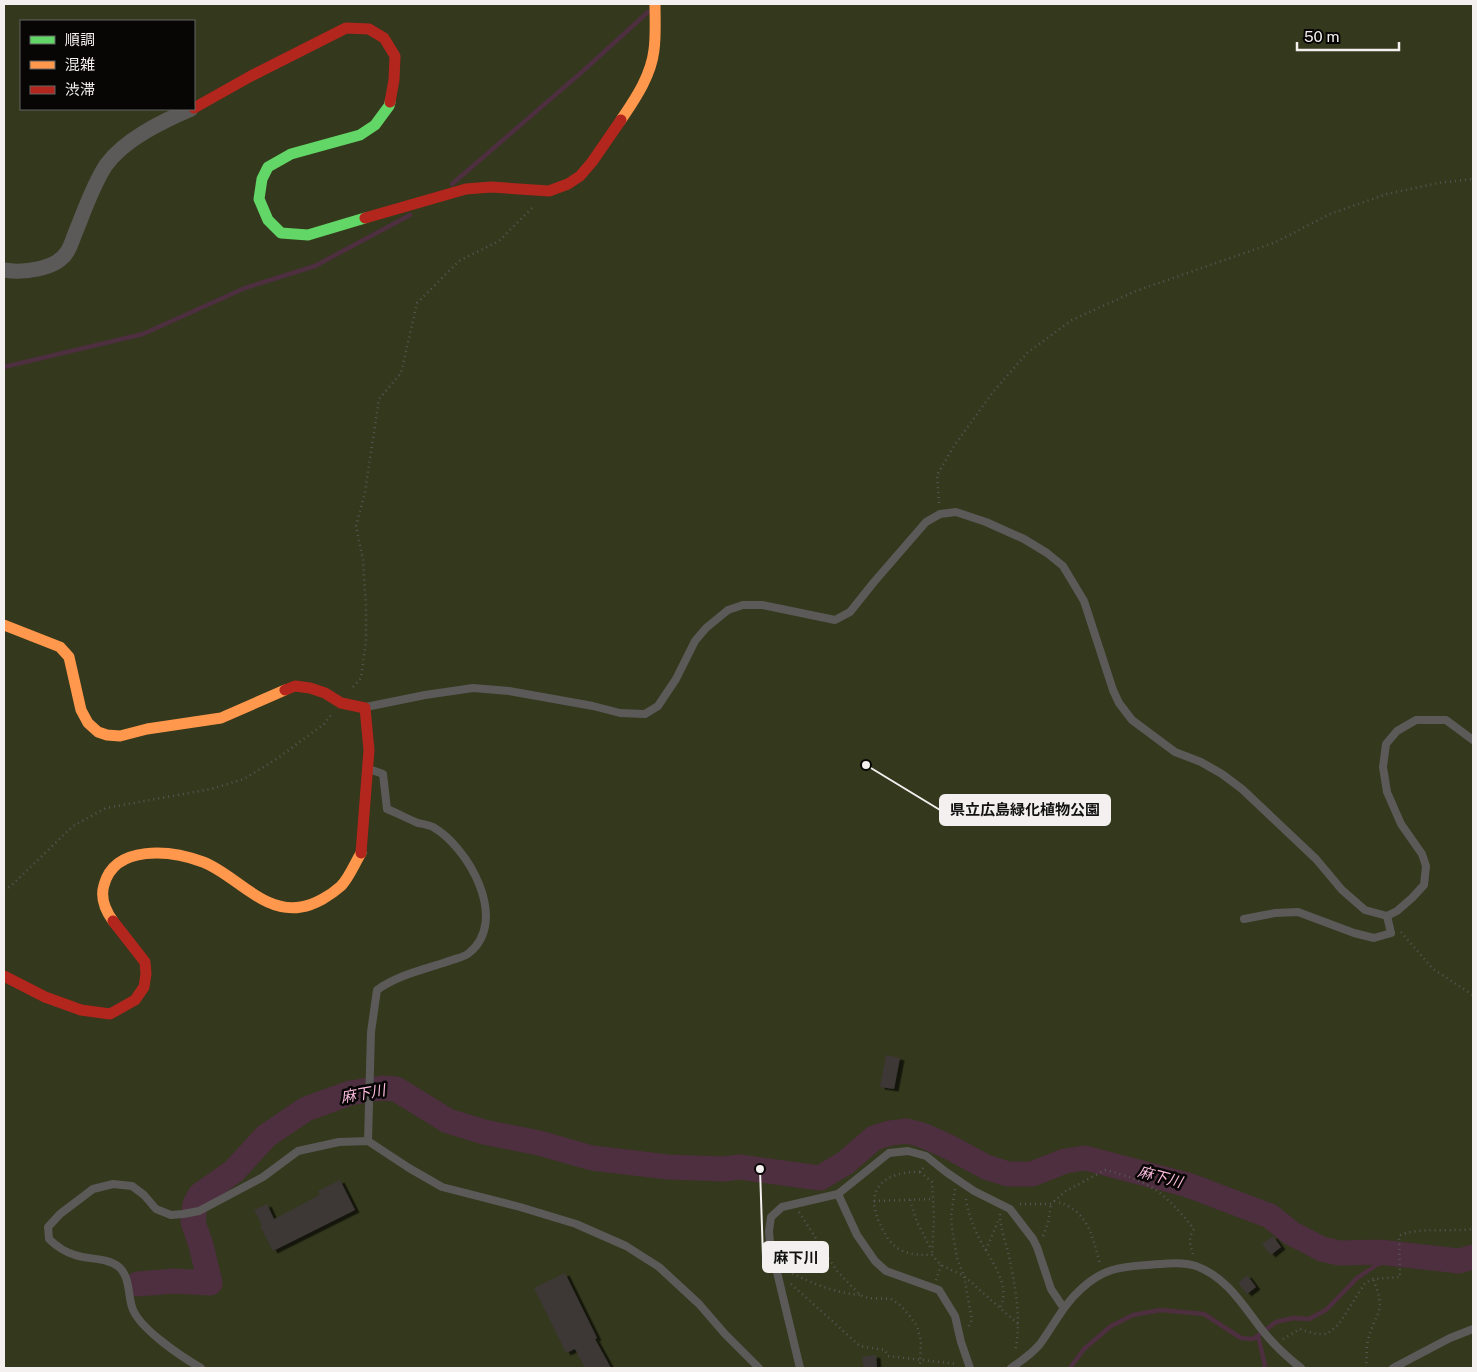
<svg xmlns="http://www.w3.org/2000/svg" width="1477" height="1372" viewBox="0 0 1477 1372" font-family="'Public Sans','Noto Sans JP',sans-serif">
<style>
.green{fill:#34381c;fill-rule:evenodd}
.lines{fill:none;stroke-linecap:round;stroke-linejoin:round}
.stream{stroke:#4d2f40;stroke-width:4.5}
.river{stroke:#4d2f40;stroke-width:25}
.building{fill:#3e3736;filter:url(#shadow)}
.path{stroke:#585654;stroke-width:2.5;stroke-dasharray:1 4;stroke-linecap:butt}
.lane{stroke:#5b5a59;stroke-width:8}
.street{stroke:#5b5a59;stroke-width:15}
.fast{stroke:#63d668;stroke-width:11}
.slow{stroke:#ff974d;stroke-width:11}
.jam{stroke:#b3261e;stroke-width:11}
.labels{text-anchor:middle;stroke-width:5;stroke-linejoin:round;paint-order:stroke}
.water-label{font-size:15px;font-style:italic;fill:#fabadd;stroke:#070605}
.leader{fill:none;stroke:#f3f0ef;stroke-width:2}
.callout-dot{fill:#f3f0ef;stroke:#070605;stroke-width:2}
.callout{fill:#f3f0ef;stroke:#f3f0ef;stroke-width:2}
.callout-label{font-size:15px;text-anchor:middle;font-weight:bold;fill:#111}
</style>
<defs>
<filter id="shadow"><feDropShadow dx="4.5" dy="2.5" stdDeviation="0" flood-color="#0009"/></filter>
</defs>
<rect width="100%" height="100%" fill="#1e1b19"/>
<path class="green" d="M4 4H1473V1368H4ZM21 21H194V109H21Z"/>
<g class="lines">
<g class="stream">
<path d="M452 184 583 71 648 12"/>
<path d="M4 367 143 334 245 288 315 266 410 215"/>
<path d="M1258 1336 1265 1365 1264 1368"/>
<path d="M1070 1368 1084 1349 1111 1326 1133 1315 1161 1310 1204 1314 1241 1338 1253 1339 1276 1322 1293 1318 1309 1319 1326 1310 1357 1278 1378 1264 1408 1256"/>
</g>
<path class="river" d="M138 1284 174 1281 210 1283 201 1245 193 1222 195 1204 200 1195 234 1171 266 1136 306 1109 350 1093 382 1088 396 1089 448 1121 484 1132 539 1143 592 1158 668 1167 724 1169 739 1167 820 1178 845 1163 874 1138 890 1133 907 1131 922 1135 947 1146 986 1167 1008 1174H1032L1065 1161 1085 1158 1188 1185 1270 1216 1291 1233 1322 1249 1339 1253 1379 1252 1459 1261 1473 1257"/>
</g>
<g class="building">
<path d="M886 1055 900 1058 894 1089 880 1087Z"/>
<path d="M340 1180 355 1210 273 1251 260 1226 262 1225 254 1210 267 1204 274 1219 320 1195 318 1191Z"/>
<path d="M1273 1236 1281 1247 1271 1255 1262 1244Z"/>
<path d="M565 1273 597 1338 595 1339 611 1368H585L575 1349 566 1353 534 1288Z"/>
<path d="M1247 1275 1256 1287 1247 1294 1238 1283Z"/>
<path d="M876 1355 877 1368H864L862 1357Z"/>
</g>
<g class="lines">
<g class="path">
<path d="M939 503 937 475 954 446 993 392 1027 353 1072 320 1136 291 1276 242 1330 214 1387 194 1438 183 1473 179"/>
<path d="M353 687 361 678 366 641V607L363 560 356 526 365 492 379 399 401 373 417 303 459 261 499 241 532 208"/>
<path d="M4 890 12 885 73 826 106 808 211 789 244 779 278 758 324 724 331 715"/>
<path d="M1401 932 1433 969 1473 995"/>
<path d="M923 1168 920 1172C885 1171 863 1189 880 1224 884 1233 890 1244 899 1249 909 1255 921 1255 932 1255L941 1265 964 1276 972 1320 968 1328"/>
<path d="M920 1172 932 1182 934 1216 932 1255"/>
<path d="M955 1189 951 1216 952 1229 957 1258 964 1276 1018 1324"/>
<path d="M966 1199C968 1212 972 1224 978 1236 987 1256 1014 1286 999 1309"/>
<path d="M910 1200 917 1222 931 1249"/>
<path d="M874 1201 933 1199"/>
<path d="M1054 1201C1088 1209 1092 1235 1100 1264"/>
<path d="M1020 1204H1051L1066 1191 1105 1170C1152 1182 1164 1192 1194 1229 1188 1238 1190 1245 1193 1254"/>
<path d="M799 1212 837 1271 860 1295 868 1298 891 1299 900 1305 909 1315 917 1326 921 1341 920 1368"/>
<path d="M1000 1214C1000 1227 1005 1240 1008 1252 1015 1284 1022 1319 1015 1352"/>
<path d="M1043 1236 1048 1223 1051 1204"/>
<path d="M986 1250 999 1219"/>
<path d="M788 1271C811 1283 835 1293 860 1295"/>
<path d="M936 1280 941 1265"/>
<path d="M791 1284 860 1346 885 1350 888 1356 957 1364"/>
<path d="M1283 1339 1300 1329 1316 1334H1327L1339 1324 1365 1283 1373 1279 1400 1277 1399 1236C1414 1227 1454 1232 1473 1229"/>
<path d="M1366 1368C1367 1359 1366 1349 1368 1340 1376 1310 1387 1313 1373 1279"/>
</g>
<g class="lane">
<path d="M366 707 425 695 473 688 509 691 593 706 620 713 645 714 658 706 676 679 695 641 706 628 728 610 743 605H762L835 620 850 612 874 582 926 522 940 514 956 512 986 522 1024 539 1047 553 1063 566 1084 601 1113 690 1119 703 1132 720 1175 752 1201 762 1222 774 1242 789 1316 859 1342 890 1365 910 1387 916 1397 911 1412 898 1424 885 1426 866 1422 854 1401 824 1387 792 1383 767 1386 744 1397 731 1416 720H1446L1473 740"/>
<path d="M1244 919 1275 913 1298 912 1354 933 1374 938 1391 933 1387 916"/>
<path d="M368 1141 371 1032 377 990C399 974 427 969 452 960 457 958 465 957 469 953 510 920 468 847 433 827 429 825 423 824 418 823 408 819 397 813 387 809L383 774 369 769"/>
<path d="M838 1194 857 1235 875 1261 886 1271 939 1290 955 1316 961 1342 970 1368"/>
<path d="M201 1368C182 1357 138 1328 132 1307 128 1295 130 1277 119 1267 107 1257 89 1260 75 1255 65 1252 56 1246 49 1239L48 1227 60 1214 93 1189 113 1184 132 1186 144 1195 156 1209 171 1215 183 1214 199 1211 263 1177 298 1151 339 1142 368 1141 409 1168 442 1187 520 1207 576 1224 626 1246 659 1267 699 1304 725 1334 759 1368"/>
<path d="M800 1368 770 1243 769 1231 771 1217 782 1207 838 1194 889 1153 908 1151 926 1156 946 1172 974 1191 1010 1209 1033 1239 1037 1247 1051 1289 1063 1307"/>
<path d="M1011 1368C1021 1361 1032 1354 1040 1344 1054 1325 1063 1305 1081 1289 1103 1269 1118 1267 1147 1265 1162 1264 1181 1261 1196 1266 1227 1277 1244 1307 1263 1331 1274 1345 1287 1357 1301 1368"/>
<path d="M1393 1368 1450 1338 1473 1329"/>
</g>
<path class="street" d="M4 270C22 273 56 270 67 252 71 246 73 238 76 231 85 209 93 185 106 165 125 139 163 121 191 109"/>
<path class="fast" d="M365 218 308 235 281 233 268 220 259 199 262 179 268 167 291 154 360 135 375 125 389 106 390 102"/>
<g class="slow">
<path d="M621 120C635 99 651 76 654 50 656 35 655 19 655 4"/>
<path d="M4 625 60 647 69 657 81 710 88 723 98 732 107 735 120 736 147 729 221 718 285 690"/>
<path d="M113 921C105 910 100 898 104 885 115 844 171 850 203 862 235 874 263 914 301 907 315 905 331 895 341 886 349 878 355 863 361 853"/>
</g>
<g class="jam">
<path d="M194 108 251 76 346 28 369 29 384 38 395 56 394 80 390 102"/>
<path d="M365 218 466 189 491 187 549 191 568 184 580 176 592 162 621 120"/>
<path d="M285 690 295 686 310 688 325 693 341 703 365 708 369 750 361 853"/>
<path d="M4 976 45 997 81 1010 110 1014 135 1000 144 987 146 974 145 962 113 921"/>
</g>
</g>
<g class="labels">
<g class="water-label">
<text transform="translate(363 1094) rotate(-10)" y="5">麻下川</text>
<text transform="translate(1160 1177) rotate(15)" y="5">麻下川</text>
</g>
</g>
<path class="leader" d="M866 765L940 810M760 1169L763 1257"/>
<g class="callout-dot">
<circle cx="866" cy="765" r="5"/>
<circle cx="760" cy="1169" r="5"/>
</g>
<g class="callout">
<rect x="940" y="795" width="170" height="30" rx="5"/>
<rect x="763" y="1242" width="65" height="30" rx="5"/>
</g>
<g class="callout-label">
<text x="1025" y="815">県立広島緑化植物公園</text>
<text x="796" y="1263">麻下川</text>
</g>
<rect width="1477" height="1372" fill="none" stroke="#f3f0ef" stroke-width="10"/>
<rect x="20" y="20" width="175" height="90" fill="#070605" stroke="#656463"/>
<rect x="30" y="36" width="25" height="8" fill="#63d668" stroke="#656463"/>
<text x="65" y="45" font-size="15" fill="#f3f0ef">順調</text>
<rect x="30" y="61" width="25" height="8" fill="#ff974d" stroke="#656463"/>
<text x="65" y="70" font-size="15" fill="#f3f0ef">混雑</text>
<rect x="30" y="86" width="25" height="8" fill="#b3261e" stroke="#656463"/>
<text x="65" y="95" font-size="15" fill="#f3f0ef">渋滞</text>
<path d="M1297 42v8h102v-8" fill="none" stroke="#f3f0ef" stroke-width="2.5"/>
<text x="1304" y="42" font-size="15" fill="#f3f0ef" stroke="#070605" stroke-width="4" paint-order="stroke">50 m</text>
</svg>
